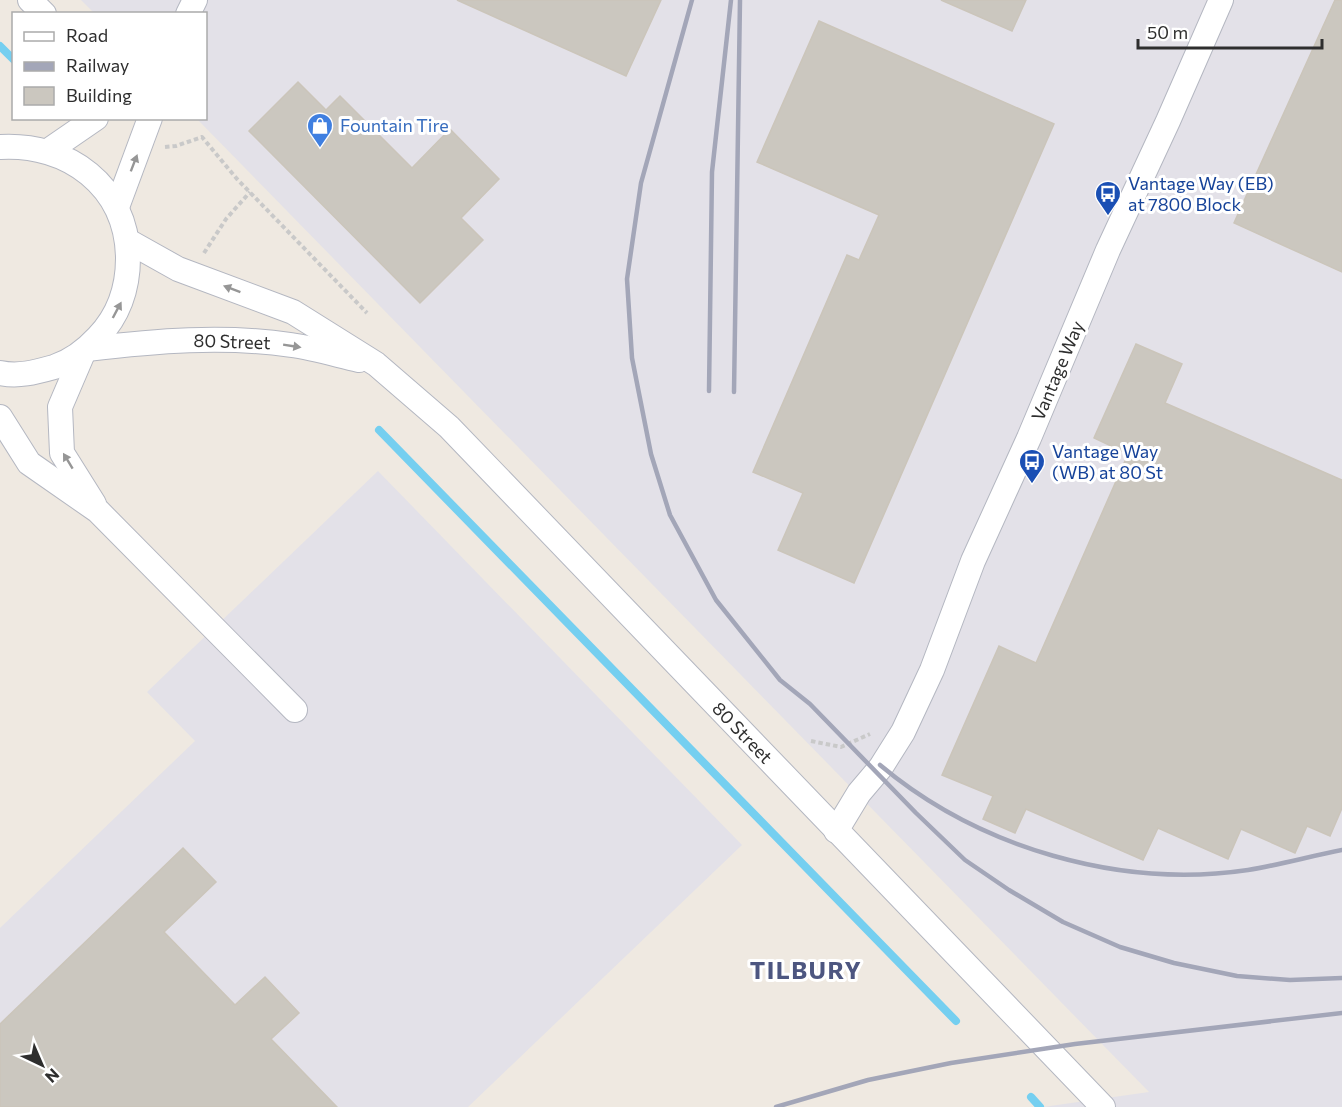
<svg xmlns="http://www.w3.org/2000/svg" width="1342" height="1107" viewBox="0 0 1342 1107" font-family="Commissioner,sans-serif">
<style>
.industrial{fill:#e3e1e8}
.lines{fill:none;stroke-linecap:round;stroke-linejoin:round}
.stream{stroke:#75cff0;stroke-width:8}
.building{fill:#cbc7bf;stroke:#cbc5ba;stroke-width:1.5}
.minor-casing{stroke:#b4b7c1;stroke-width:26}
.path{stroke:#c9c9c9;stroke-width:4;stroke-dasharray:4.5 3;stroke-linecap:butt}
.minor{stroke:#fff;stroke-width:24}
.rail{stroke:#a3a6b8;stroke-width:4.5}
.oneway{fill:#969696}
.labels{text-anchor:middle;stroke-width:6;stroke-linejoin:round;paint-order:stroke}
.shop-label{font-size:18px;fill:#366cbe;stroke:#fff;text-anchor:start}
.transit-label{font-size:18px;fill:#164399;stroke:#fff;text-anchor:start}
.street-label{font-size:18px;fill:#2e2e2e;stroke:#fff}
.district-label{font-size:24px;font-weight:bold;letter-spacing:1.5px;fill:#4d5680;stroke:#fff}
</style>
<rect width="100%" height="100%" fill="#efe9e1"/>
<g class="industrial">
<path d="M81 0H1342V1107H1043L1149 1092 197 119 206 118V14L94 13Z"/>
<path d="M378 471 742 845 468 1107H0V928L195 741 147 692Z"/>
</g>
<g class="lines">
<g class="stream">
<path d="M0 46 14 60"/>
<path d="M379 430 956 1021"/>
<path d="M1031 1097 1040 1107"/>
</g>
</g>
<g class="building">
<path d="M457 0H661L626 76Z"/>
<path d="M941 0H1026L1012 31Z"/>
<path d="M1335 0H1342V272L1234 223Z"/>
<path d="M819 21 1054 124 854 583 778 550 803 493 753 472 847 255 859 260 879 215 757 162Z"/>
<path d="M298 82 326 110 340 96 412 168 450 129 499 179 461 218 483 240 420 303 249 131Z"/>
<path d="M1136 344 1182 364 1165 403 1342 480V808L1330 836 1307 826 1295 853 1241 829 1228 859 1158 828 1143 860 1026 809 1015 833 983 819 993 796 942 775 999 646 1036 663 1128 454 1094 438Z"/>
<path d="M183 848 216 882 164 932 235 1005 265 977 299 1013 271 1039 337 1107H0V1024Z"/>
</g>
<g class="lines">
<defs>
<g id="minor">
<path d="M30 0 44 14"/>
<path d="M188 14 195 0"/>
<path d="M0 147C68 143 127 186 128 258 128 288 119 315 98 337 86 350 72 361 54 367 36 372 19 377 0 373"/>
<path d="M48 151 96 118"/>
<path d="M117 207 150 118"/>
<path d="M128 241 178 269 293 312 376 364 449 427 1103 1107"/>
<path d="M87 349C155 341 223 335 291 345 314 348 337 355 359 360"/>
<path d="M84 351 60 407 62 453 94 504"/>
<path d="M0 417 29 463 98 511 295 710"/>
<path d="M836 831 859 793 881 767 903 732 932 670 973 561 1029 438 1108 250 1168 121 1221 0"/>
</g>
</defs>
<use href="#minor" class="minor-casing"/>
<g class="path">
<path d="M165 147 176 146 202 137 237 179 367 313"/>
<path d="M204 253 226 219 250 192"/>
<path d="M811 741 841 747 870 734"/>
</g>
<use href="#minor" class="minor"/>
<g class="rail">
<path d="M692 0 641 183 627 279 632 358 651 454 670 515 716 600 780 680 810 704 916 813 965 860 1009 890 1063 922 1120 947 1174 963 1237 976 1290 980 1342 978"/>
<path d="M709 391 712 172 731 0"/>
<path d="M734 392 740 0"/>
<path d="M880 765C979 848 1120 889 1248 870 1279 865 1311 856 1342 850"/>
<path d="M776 1107 868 1080 951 1063 1075 1044 1342 1013"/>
</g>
</g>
<defs><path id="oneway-solid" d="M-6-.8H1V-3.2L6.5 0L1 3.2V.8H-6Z" transform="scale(1.5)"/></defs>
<g class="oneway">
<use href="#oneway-solid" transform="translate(134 163) rotate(-69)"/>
<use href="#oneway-solid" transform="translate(232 289) rotate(-159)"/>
<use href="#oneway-solid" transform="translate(117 310) rotate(-62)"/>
<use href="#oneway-solid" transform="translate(292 346) rotate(9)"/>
<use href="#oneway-solid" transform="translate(68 461) rotate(-121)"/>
</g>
<defs>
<symbol id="shop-pin" viewBox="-11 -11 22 30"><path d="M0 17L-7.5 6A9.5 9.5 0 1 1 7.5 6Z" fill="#3f7fe0" stroke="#fff"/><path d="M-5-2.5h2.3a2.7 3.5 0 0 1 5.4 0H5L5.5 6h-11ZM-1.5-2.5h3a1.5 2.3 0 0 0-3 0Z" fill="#fff"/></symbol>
<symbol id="bus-pin" viewBox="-11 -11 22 30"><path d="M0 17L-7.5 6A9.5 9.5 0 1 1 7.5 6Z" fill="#1a4fb4" stroke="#fff"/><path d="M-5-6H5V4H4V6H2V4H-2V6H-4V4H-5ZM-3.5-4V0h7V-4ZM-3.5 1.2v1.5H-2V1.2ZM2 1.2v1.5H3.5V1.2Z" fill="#fff"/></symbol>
</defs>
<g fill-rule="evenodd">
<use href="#shop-pin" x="305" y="111" width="30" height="40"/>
<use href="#bus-pin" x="1093" y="179" width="30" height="40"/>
<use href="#bus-pin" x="1017" y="447" width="30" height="40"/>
</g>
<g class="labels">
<g class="shop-label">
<text x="340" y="132">Fountain Tire</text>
</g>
<g class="transit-label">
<text x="1128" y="190">Vantage Way (EB)<tspan x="1128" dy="21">at 7800 Block</tspan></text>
<text x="1052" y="458">Vantage Way<tspan x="1052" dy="21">(WB) at 80 St</tspan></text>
</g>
<g class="street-label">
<text transform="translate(232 342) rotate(2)" y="6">80 Street</text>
<text transform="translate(1058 371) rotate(-67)" y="6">Vantage Way</text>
<text transform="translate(742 733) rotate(46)" y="6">80 Street</text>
</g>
<g class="district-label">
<text x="806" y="979">TILBURY</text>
</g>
</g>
<rect x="12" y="12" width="195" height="108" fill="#ffffff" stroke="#ababab" stroke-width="1.5"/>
<rect x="24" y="32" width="30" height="9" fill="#ffffff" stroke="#ababab" stroke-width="1.5"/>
<text x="66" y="42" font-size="18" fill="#2e2e2e">Road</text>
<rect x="24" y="62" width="30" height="9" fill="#a3a6b8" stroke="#ababab" stroke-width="1.5"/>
<text x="66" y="72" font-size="18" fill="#2e2e2e">Railway</text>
<rect x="24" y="87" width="30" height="18" fill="#cbc7bf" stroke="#ababab" stroke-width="1.5"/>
<text x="66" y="102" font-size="18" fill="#2e2e2e">Building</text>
<g transform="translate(42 1065) rotate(136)" stroke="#ffffff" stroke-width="4.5" paint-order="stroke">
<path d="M0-4.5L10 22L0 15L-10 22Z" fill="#2e2e2e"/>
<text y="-9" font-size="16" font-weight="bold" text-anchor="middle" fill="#2e2e2e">N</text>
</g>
<path d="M1138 39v9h184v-9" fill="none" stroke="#2e2e2e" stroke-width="3"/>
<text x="1147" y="39" font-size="18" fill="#2e2e2e" stroke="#ffffff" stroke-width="4.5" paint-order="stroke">50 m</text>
</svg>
